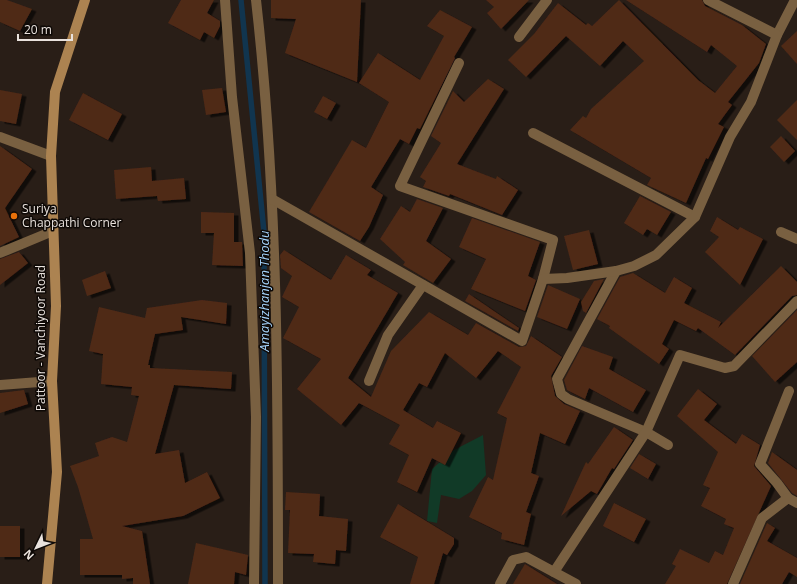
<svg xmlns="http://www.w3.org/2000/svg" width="797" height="584" viewBox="0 0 797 584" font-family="'Open Sans',sans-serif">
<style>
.green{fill:#113a27}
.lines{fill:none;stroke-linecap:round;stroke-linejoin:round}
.stream{stroke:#11354f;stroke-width:5.5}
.building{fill:#4f2917;filter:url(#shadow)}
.minor{stroke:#796041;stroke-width:10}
.secondary{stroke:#ac8351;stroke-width:10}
.food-dot{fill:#e8710a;stroke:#0e0906;stroke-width:1.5}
.labels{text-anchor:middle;stroke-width:3;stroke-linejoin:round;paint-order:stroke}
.poi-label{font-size:12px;fill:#e9e2dd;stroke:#0e0906;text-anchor:start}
.street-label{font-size:12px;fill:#e9e2dd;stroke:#0e0906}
.water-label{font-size:13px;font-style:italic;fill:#a4d3fb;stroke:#0e0906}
</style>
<defs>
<filter id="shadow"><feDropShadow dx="4.5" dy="2.5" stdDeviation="0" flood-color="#0009"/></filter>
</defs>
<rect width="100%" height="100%" fill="#291e17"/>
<path class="green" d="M483 435 486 475 472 491 459 499 441 495 437 523 427 521 432 469 454 450Z"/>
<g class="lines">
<path class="stream" d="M241 0 264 232 265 584"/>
</g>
<g class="building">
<path d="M0 0H7L32 9 20 31 0 22Z"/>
<path d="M181 0H214L207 13 220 21V26L214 38 204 32 200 40 168 23Z"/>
<path d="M271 0H361L357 82 285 53 296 19 271 18Z"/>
<path d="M486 0H529L501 29 487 13 494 7Z"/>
<path d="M619 0 698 80 715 93 737 66 711 45 707 52 626 0H702L705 6 742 25 766 44 759 63 728 102 732 105 718 124 724 127 708 159 706 158 686 203 647 185 651 178 570 130 583 116 586 118 591 109 644 61 623 41 600 66 566 36 526 77 508 60 534 34 558 3 586 25 588 23 592 26Z"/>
<path d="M440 10 472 27 454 57 455 58 420 129 417 128 409 144 400 139 371 187 383 195 369 227 360 241 309 212 352 140 366 148 389 102 359 83 378 53 420 80 444 36 427 26Z"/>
<path d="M797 31V64L781 46Z"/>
<path d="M488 79 504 89 457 164 496 179 497 176 518 190 502 215 450 194 449 196 423 187 426 181 420 177 441 143 431 136 453 91 464 102Z"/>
<path d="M222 88 226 112 206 115 202 90Z"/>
<path d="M0 90 22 94 16 124 0 121Z"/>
<path d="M83 93 122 114 108 140 69 120Z"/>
<path d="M323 96 336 103 327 119 314 112Z"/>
<path d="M797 100V140L777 120Z"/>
<path d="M781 136 795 151 784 162 770 147Z"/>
<path d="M0 146 32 169 5 208 19 237 0 246Z"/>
<path d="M151 167 152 181 184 178 186 199 158 201 157 196 116 199 114 170Z"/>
<path d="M640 196 671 212 657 235 647 229 643 235 624 223Z"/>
<path d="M417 199 443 208 426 241 451 259 433 283 403 265 405 262 380 239 401 206 410 212Z"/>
<path d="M201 212 234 213V242H242L243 266 212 265 214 233H201Z"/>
<path d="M717 217 738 230 740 227 763 239 740 285 705 252 719 237 710 231Z"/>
<path d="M472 218 540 242 528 276 536 280 525 311 471 289 486 259 459 247Z"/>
<path d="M589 230 598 264 573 270 564 236Z"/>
<path d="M284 250 331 280 346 255 371 270 367 275 398 293 348 378 371 397 391 351 429 312 468 335 476 323 519 347 526 346 531 336 562 357 551 376 555 396 564 404 580 411 565 444 540 433 531 473 539 476 526 512 531 514 524 545 501 539 502 533 469 517 488 477 493 480 507 418 497 413 521 367 498 351 476 378 445 353 427 387 419 383 403 410 433 428 437 421 461 433 445 465 432 458 417 492 397 482 409 455 389 444 400 425 359 403 341 425 297 389 321 359 283 338 299 307 282 297 292 276 281 268 280 255Z"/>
<path d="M19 252 28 263 0 285V259Z"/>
<path d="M781 266 797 282V295L792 296 735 355 698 328 696 331 674 320 662 344 669 349 659 364 609 328 610 326 597 319 620 277 633 273 665 293 674 277 692 288 684 303 721 322 718 328Z"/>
<path d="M105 271 111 288 87 296 82 280Z"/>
<path d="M604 279 586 313 583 311 581 302 594 281Z"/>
<path d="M548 285 580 299 567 329 537 317Z"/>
<path d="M469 294 519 328 518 331 465 301Z"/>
<path d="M202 300 227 303 226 324 181 317 183 330 155 334 148 365H150V368L232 372 231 389 174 385 155 454 179 450 185 483 207 472 220 498 183 516 122 526 142 531 150 584H133V578L122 579V575H80V539H93L78 487 70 466 99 456 95 443 112 437 127 442 139 396 131 395 132 387 101 384 103 354 89 351 99 307 145 318 147 308Z"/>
<path d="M797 310V362L775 382 752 356Z"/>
<path d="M582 346 613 357 609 369 646 390 633 412 589 388 585 399 567 390 564 380Z"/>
<path d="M698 389 717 404 704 420 736 444 742 434 760 445 754 466 771 486 727 584H665L676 566 672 564 680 549 709 563 715 551 723 555 734 528 724 524 726 519 701 506 710 488 703 485 718 452 677 416Z"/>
<path d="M24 390 28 404 0 413V393Z"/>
<path d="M614 427 633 440 614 469 612 468 597 494 591 491 561 516 586 462 588 464Z"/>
<path d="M772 452 797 470V496L792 493 768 463Z"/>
<path d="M639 454 656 464 648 479 630 468Z"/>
<path d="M286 492 320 494 319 516 348 519 346 551 336 550 335 564 313 562 314 554 288 553 290 510H285Z"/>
<path d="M614 503 646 519 634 542 603 526Z"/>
<path d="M398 504 454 538V544L447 555 443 553 434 584H410L418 557 380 537Z"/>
<path d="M767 523 775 528 767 541 797 558V577L789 572 782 584H740Z"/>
<rect x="0" y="526" width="20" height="31"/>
<path d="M196 543 248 555 246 575 235 572 234 584H188Z"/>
<path d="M525 564 557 584H513Z"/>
</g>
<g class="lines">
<g class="minor">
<path d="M225 0 232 97 250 253 256 417 254 584"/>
<path d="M256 0C278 194 278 389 278 584"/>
<path d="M777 35 795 0"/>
<path d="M519 37 547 0"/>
<path d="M533 133 695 217"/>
<path d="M0 137 51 156"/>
<path d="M272 199 522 341 543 279 553 240 400 186 459 63"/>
<path d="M781 232 797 239"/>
<path d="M0 253 53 231"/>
<path d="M616 271 557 379 561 394 568 399 646 432 668 445"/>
<path d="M543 279 567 278 616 271 634 266 656 255 695 217 730 137 751 102 777 35 708 0"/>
<path d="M369 381 388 335 423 285"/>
<path d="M0 385 52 381"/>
<path d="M788 498 777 483 760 464 789 391"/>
<path d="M554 572 646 432 680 355 725 368 734 366 797 301"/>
<path d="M500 584 513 560 526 557 576 584"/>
<path d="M733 584 762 518 788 498 797 503"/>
</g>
<path class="secondary" d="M47 584 57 472 52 381 56 306 51 156 55 92 85 0"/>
</g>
<circle class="food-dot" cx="14" cy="216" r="4"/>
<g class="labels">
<g class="poi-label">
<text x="22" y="213">Suriya<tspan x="22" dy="14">Chappathi Corner</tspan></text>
</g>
<g class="street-label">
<text transform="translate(41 338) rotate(-90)" y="4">Pattoor - Vanchiyoor Road</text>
</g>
<g class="water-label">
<text transform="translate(264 291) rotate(-90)" y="5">Amayizhanjan Thodu</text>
</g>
</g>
<g transform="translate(36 548) rotate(227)" stroke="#0e0906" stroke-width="3" paint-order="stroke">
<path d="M0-3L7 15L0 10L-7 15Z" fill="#e9e2dd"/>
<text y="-6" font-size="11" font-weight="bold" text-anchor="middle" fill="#e9e2dd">N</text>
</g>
<path d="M18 34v6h54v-6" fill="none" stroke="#e9e2dd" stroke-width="2"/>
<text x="24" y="34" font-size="12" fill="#e9e2dd" stroke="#0e0906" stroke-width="3" paint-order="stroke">20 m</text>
</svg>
